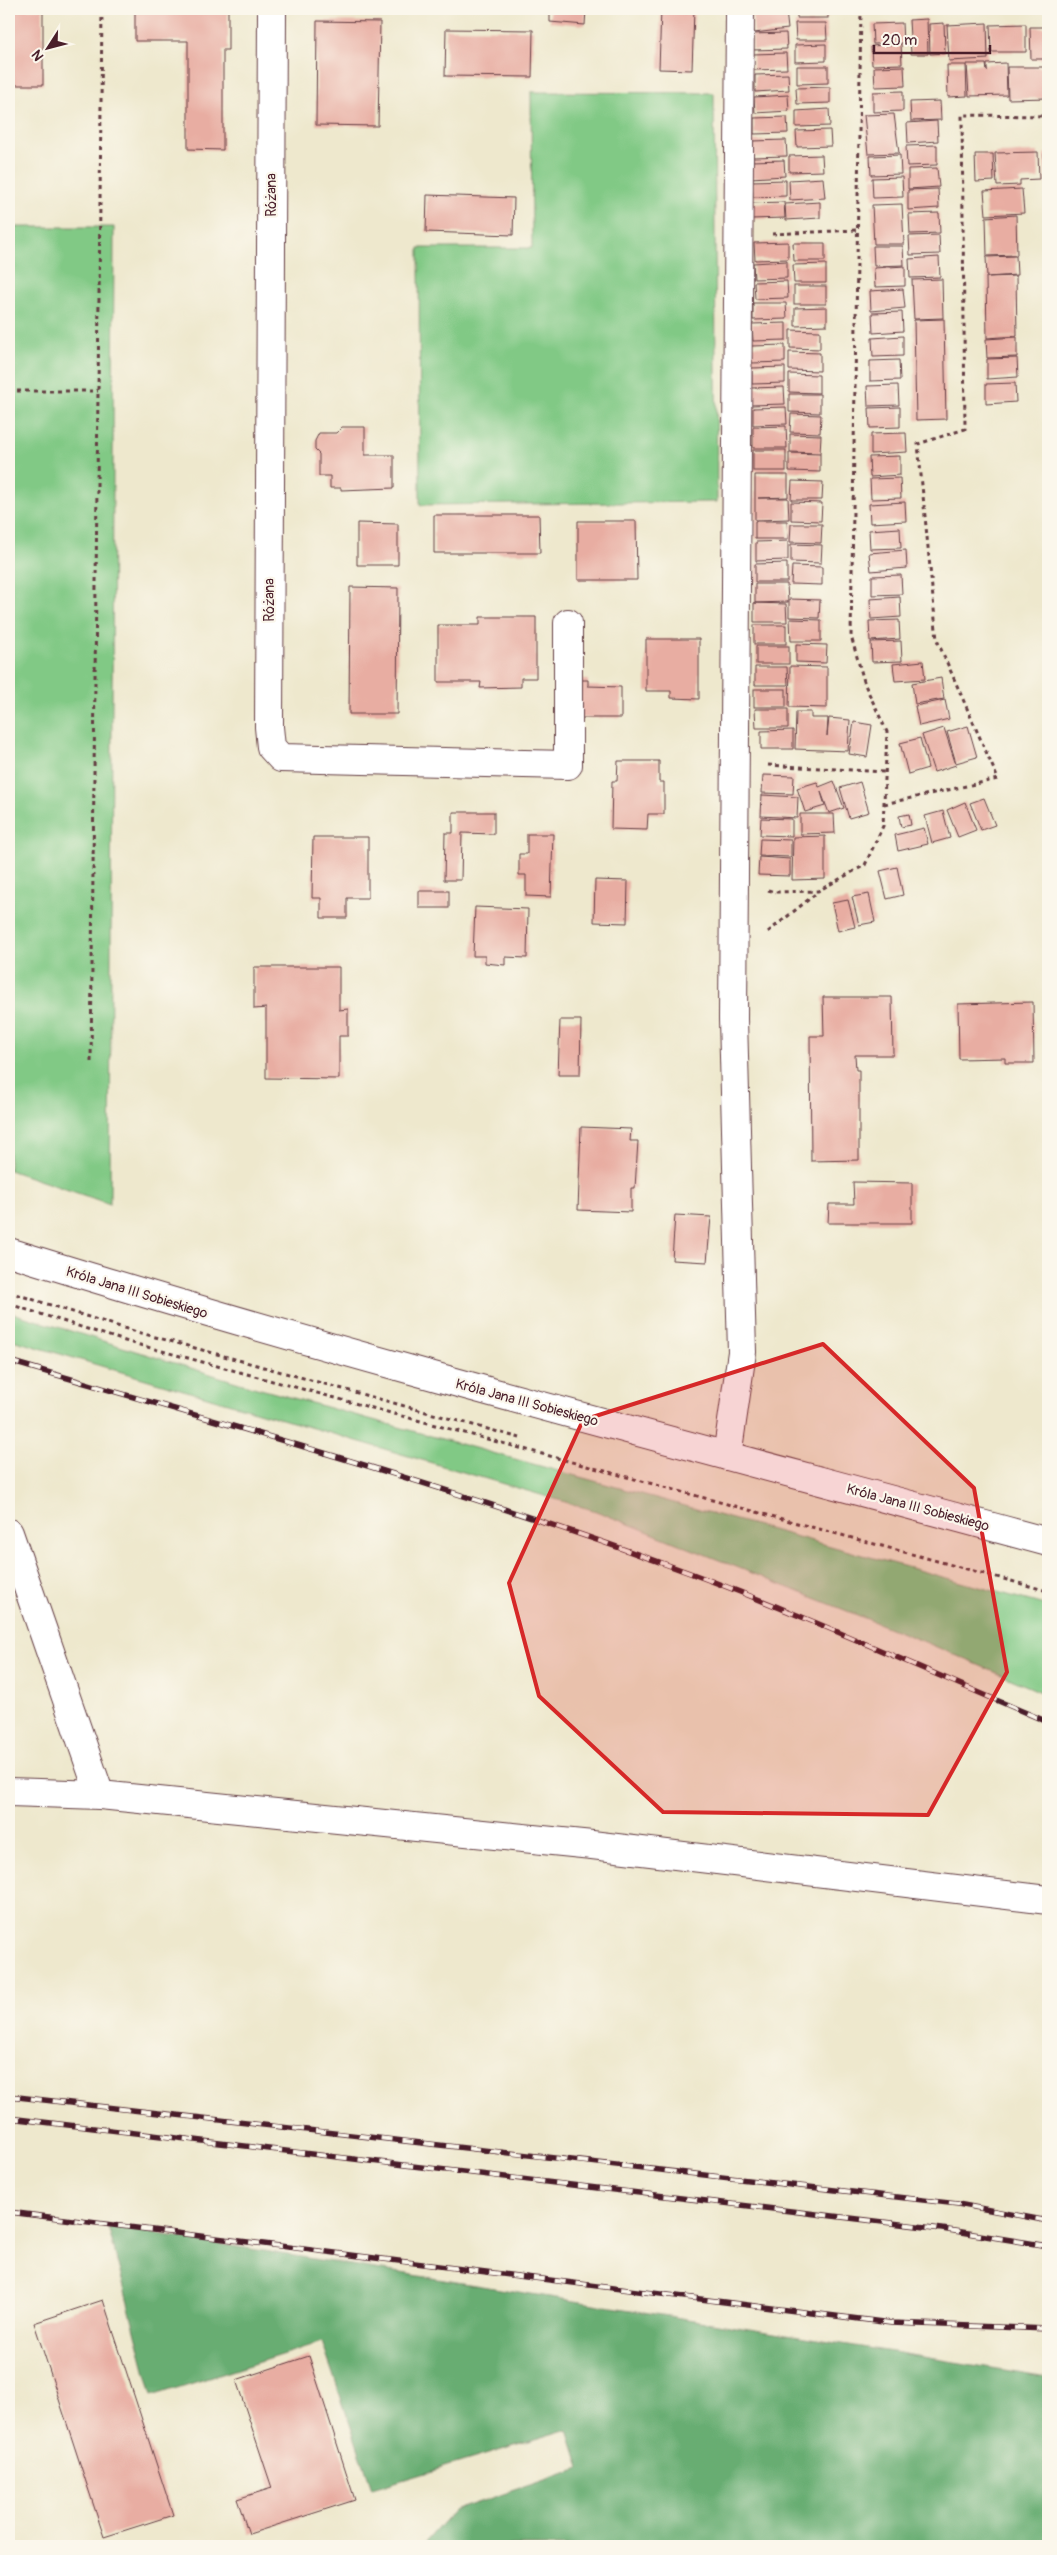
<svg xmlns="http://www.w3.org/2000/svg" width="1057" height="2555" viewBox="0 0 1057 2555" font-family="Pangolin,sans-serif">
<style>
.green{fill:#81c985;stroke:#667458}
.forest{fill:#68ad72;stroke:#59664e}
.building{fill:#e8ada2}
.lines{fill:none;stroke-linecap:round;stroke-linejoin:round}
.minor-casing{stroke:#633d43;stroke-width:30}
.major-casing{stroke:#633d43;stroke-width:30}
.path{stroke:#633d43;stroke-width:3;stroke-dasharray:4 4;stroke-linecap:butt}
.minor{stroke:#fff;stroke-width:28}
.major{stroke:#fff;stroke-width:28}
.rail-casing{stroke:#4a1f2b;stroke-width:5.5}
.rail{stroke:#fbf7ec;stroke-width:4;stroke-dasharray:11;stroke-linecap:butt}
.marked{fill:#d62828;fill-opacity:0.2;stroke:#d62828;stroke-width:4;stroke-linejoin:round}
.labels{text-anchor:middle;stroke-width:4.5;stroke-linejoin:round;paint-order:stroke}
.street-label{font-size:14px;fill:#4a1f2b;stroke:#fbf7ec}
</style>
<rect width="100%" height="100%" fill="#fbf7ec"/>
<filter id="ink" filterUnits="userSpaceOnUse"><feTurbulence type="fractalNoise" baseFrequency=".02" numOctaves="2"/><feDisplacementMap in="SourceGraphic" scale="10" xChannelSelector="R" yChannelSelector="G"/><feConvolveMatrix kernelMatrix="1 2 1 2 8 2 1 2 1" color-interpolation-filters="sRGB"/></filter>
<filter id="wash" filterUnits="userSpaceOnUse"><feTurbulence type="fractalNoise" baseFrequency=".0096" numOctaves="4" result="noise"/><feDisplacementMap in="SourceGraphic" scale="20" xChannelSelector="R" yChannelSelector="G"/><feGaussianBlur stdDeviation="1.12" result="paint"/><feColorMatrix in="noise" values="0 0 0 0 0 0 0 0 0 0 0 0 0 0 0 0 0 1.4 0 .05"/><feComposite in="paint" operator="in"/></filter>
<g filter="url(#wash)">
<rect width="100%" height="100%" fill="#eee8cd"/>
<g class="green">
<path d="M531 92 714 93 717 502 420 505 419 248H532Z"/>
<path d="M9 227H114L110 1204 9 1170Z"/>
<path d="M9 1312 246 1385 1048 1606V1695L925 1642 596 1511 9 1339Z"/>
</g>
<path class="forest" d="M108 2226 1048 2377V2546H422L453 2511 580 2468 568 2430 372 2489 322 2342 152 2396Z"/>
<g id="blocks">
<g class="building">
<rect x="9" y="9" width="34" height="76"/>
<path d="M135 9H228V50H223V150L188 149V41H135Z"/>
<path d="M550 9H586L585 25 550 22Z"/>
<path d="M661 9H694L692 70 659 69Z"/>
<rect x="797" y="9" width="31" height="9"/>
<path d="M786 11 788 29 754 33 752 15Z"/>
<path d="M927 19 928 54H911L909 20Z"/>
<path d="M317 21 380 22 378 126 316 125Z"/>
<path d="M795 23H826L827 40H796Z"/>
<path d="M902 23 903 43 873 44 872 24Z"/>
<path d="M944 23 945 53 930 54 929 24Z"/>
<path d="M987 23 988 59 949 61 947 25Z"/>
<path d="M1026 24V52H991L990 25Z"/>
<path d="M1030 27H1048V59H1031Z"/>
<path d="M446 29 533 30 532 77 445 76Z"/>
<path d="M786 33 787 49 753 50 752 34Z"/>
<path d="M826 44V61L795 62V45Z"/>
<path d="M901 44 902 64 872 65 871 46Z"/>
<path d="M786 53 787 69 753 70V54Z"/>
<path d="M1006 63 1007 95 969 96 967 64H986L987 71V64Z"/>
<path d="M947 65H966L967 96 948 97Z"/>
<path d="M797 66H828V83L797 84Z"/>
<path d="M904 66 905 86 875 87 874 67Z"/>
<path d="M1007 67H1048V98L1008 99Z"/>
<path d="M788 74 789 90 755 92V75Z"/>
<path d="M830 87V103L797 104 796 88Z"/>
<path d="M903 91V111L873 112V92Z"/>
<path d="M788 95 789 111 755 113 754 97Z"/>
<path d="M940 101 941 120 911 121 910 102Z"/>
<path d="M829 109 830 126 796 127V111Z"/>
<path d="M894 114 899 153 868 154 864 115Z"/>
<path d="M787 117 788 133 754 134V118Z"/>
<path d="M937 121 938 141 908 143 907 123Z"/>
<path d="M830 130 831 146 797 147 796 131Z"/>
<path d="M786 140 787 156 753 157 752 141Z"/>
<path d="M937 145V165L907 166 906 146Z"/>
<path d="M1038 152 1039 179 1020 180V185L997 186 995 153Z"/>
<path d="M1048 153V186H1046L1044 154Z"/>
<path d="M975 154H993L994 181 976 182Z"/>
<path d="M822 155 823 171 789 172V156Z"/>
<path d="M900 155 901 174 871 175 870 156Z"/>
<path d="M784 160 785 176 751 178V161Z"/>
<path d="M937 168 939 187 908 189V169Z"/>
<path d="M902 177 903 197 873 198 872 178Z"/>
<path d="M823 178 825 198 790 200 789 180Z"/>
<path d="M786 180V196L753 197 752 181Z"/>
<path d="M938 189 939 208 908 210V190Z"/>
<path d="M1022 189 1024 213 986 215 984 191Z"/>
<path d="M427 195 514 198 513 235 426 232Z"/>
<path d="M784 202 785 218 750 219V203Z"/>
<path d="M820 202V218L786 220 785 204Z"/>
<path d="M902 204 904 244H874L872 205Z"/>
<path d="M939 213 940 233 910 234 909 214Z"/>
<path d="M1016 215 1017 255 987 256 986 217Z"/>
<path d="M939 235 940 254 910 255 909 236Z"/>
<path d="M788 242V259L755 260 754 243Z"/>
<path d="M793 243H825V261H794Z"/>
<path d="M873 246H903L904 265 874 266Z"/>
<path d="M1016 256 1017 275 987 277 986 257Z"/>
<path d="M939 257 940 277 910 278 909 259Z"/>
<path d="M787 261V278L754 279 753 263Z"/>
<path d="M826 264V283H794L793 265Z"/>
<path d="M905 266V286L875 287 874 268Z"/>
<path d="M1016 276 1017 336 987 338 986 277Z"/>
<path d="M942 279 943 318 914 319 912 280Z"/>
<path d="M787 281 788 298 755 299 754 282Z"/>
<rect x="794" y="286" width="32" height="18"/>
<path d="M903 289 905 308 871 311 870 291Z"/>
<path d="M753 303H786L787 319 753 320Z"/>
<path d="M827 307V325L795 326V308Z"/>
<path d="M902 312 903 331 873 333 872 313Z"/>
<path d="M944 319 946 419 916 420 914 320Z"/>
<path d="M786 323V340L753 341 752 324Z"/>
<path d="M790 330 820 331V349L790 348Z"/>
<path d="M903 336V356L873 357 872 338Z"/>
<path d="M1017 337V357L987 358 986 339Z"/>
<path d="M785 345V362L752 363 751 346Z"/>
<path d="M789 352 820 353V371L789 370Z"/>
<path d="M1017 358 1018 377 987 379V359Z"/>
<path d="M899 360 900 380 870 381V361Z"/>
<path d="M785 367V383L752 384V368Z"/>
<path d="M789 374 819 375V393L789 392Z"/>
<path d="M1015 383 1016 402 986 404V384Z"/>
<path d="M898 385 899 405 868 406 867 386Z"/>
<path d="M784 387 785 404 751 405V388Z"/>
<path d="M789 394H820V413L789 412Z"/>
<path d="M786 407 787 424 753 425V408Z"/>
<path d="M900 407V427L870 428 869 408Z"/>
<path d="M791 414 821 415 820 433 790 432Z"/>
<path d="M786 426 787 448H753V427Z"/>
<path d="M342 427H365V455H394V488L341 490V488H330V476H319V454L315 450V441L319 433H336Z"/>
<path d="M906 433 907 452 871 454V434Z"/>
<path d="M790 434 821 435 820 453 790 452Z"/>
<rect x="753" y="450" width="33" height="21"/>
<path d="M789 453 820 454V472L789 471Z"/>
<path d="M900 456V475L870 477 869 457Z"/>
<path d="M755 475H788V497L758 498H788L789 519 755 520Z"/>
<path d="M900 478 901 498 871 499 870 479Z"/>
<path d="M792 481 823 482 822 500H791Z"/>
<path d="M791 502 822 503 821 521 791 520Z"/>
<path d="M905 502 906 521 870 523 869 504Z"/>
<path d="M434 515H539L540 553H434Z"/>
<path d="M578 521H636L637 580H578Z"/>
<path d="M755 521H787L788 539H755Z"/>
<path d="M357 523 398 524V565H357Z"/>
<path d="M791 524H822L821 543 790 542Z"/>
<path d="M900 528 901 548 870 549 869 530Z"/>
<path d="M788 541V560L756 561V542Z"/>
<path d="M791 544 822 545 821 563 791 562Z"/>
<path d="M906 550 907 568 871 571 869 553Z"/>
<path d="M787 563V582H755V564Z"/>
<path d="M792 566 822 567V585L791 584Z"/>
<path d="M901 575 902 594 872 595V576Z"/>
<path d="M755 584H787L788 602 755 603Z"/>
<path d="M350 587 398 588 397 714H349Z"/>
<path d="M900 597 901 617 871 619 870 599Z"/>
<path d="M789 599 820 600 819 618 789 617Z"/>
<path d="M754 603 786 604 787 622H754Z"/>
<path d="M480 617H536V678H521V687L480 688 481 682H438V625H480Z"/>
<path d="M790 619 821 620V641H791Z"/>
<path d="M899 620 900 639 870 641 869 621Z"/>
<rect x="754" y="625" width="32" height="19"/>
<path d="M646 639H699V699L671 698V691H646Z"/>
<path d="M901 641 902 661 872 662 871 642Z"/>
<path d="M796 644 827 645 826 663 796 662Z"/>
<rect x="756" y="646" width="33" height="18"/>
<path d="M923 661 925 679 895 681 893 664Z"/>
<path d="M790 666 827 667V708L789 707Z"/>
<path d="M755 667H787L788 685H755Z"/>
<path d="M941 678 944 699 915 704 912 683Z"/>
<path d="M578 680H588V686L621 687V718H577Z"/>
<rect x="754" y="689" width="32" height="18"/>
<path d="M945 700 949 719 919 726 915 706Z"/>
<path d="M755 709H788V728H756Z"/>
<path d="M796 712H811V718H828L827 736 829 718 850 720 848 751 795 749Z"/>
<path d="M854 722 872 725 867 757 849 754Z"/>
<path d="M968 726 977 757 956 763 947 732Z"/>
<path d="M944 728 956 765 934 772 922 735Z"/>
<path d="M793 730V749H761V731Z"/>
<path d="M920 738 928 768 908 774 900 743Z"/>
<path d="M618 761H659V782H664V814H648L647 830 611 829 612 781H617Z"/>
<path d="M763 775 794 776 793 794 762 793Z"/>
<path d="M834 781 844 808 829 813 821 792 825 806 805 812 797 788 817 782 819 787Z"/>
<path d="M860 782 869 812 849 818 840 788Z"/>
<path d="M762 795 798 797 797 818 761 816Z"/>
<path d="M984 798 995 825 981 830 970 803Z"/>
<path d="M965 802 976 830 958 837 947 810Z"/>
<path d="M943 811 950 838 932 843 925 816Z"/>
<path d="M453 812H494V834L462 833 461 880H444L445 833H453Z"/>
<path d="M800 814H834L835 833 800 834Z"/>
<path d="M909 814 911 825 901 827 899 816Z"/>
<path d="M761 818 792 819V836L760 835Z"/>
<path d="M924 828 928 844 898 851 895 835Z"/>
<path d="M527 834H553L551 897 526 896V875H519V854H527Z"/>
<path d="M825 836V879L792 880 793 837Z"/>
<path d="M313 837H368V898H347V918H321V898H312Z"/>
<path d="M760 839 791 840V857L759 856Z"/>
<path d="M759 857 790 859V876L758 875Z"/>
<path d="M897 867 903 895 887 899 880 871Z"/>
<path d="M595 880 628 881 627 923 594 922Z"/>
<rect x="419" y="891" width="30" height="17"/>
<path d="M869 894 875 922 859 925 852 897Z"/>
<path d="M848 900 855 927 838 931 832 903Z"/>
<path d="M475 907 528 909 527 958 505 957V965L485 963V956H473Z"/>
<path d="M254 967H339V1010L348 1009V1036H339V1079L266 1078V1008L254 1009Z"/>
<path d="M823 997H892L893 1055H855L856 1070H859V1160L811 1161 810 1036H824Z"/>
<path d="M1033 1002 1034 1063H1005V1058L959 1059 958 1004Z"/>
<path d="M560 1020H581L580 1075H558Z"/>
<path d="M581 1127 631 1129 630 1141H638L635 1188H631V1212L578 1210Z"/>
<path d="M853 1182 912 1183V1223H828L829 1204H854Z"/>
<path d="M675 1215 711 1217 707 1262 672 1260Z"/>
<path d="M103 2300 173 2515 104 2537 34 2323Z"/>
<path d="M309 2356 355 2500 249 2534 237 2499 272 2488 236 2380Z"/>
</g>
</g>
</g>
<g filter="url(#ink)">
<use href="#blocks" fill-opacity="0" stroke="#633d43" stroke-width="1"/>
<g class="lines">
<defs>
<g id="minor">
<path d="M272 9 269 727 271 747 281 758 568 765V623"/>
<path d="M727 1456 742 1352 733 1019 740 9"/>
<path d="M9 1533 100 1795 592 1845 1048 1900"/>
<path d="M9 1792 100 1795"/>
</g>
<path id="major" d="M9 1252C352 1359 701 1448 1048 1542"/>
</defs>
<use href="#minor" class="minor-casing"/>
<use href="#major" class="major-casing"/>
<g class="path">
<path d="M772 234 857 230"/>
<path d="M9 391H98"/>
<path d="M768 765 885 772"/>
<path d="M884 804 998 779 937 640 918 444 965 429 962 115 1048 116"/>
<path d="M768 890 775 892 818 891 865 865 883 826 887 732 865 685 851 636 861 9"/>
<path d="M768 932 818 892"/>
<path d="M91 1062 102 9"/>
<path d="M9 1292 130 1330 520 1438"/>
<path d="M9 1304 125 1341 1048 1591"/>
</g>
<use href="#minor" class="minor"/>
<use href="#major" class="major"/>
<defs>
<g id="rail">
<path d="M9 1361C229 1425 449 1486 665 1564 795 1610 921 1669 1048 1722"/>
<path d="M9 2096 958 2204 1048 2221"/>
<path d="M9 2118 942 2229 1048 2246"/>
<path d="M9 2212 891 2323 1048 2329"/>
</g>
</defs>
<use href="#rail" class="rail-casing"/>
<use href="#rail" class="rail"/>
</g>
</g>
<path class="marked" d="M823 1344 974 1488 1007 1672 928 1815 663 1812 539 1696 509 1583 583 1420Z"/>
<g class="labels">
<g class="street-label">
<text transform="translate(271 195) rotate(-90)" y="5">Różana</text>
<text transform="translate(269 600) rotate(-90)" y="5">Różana</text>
<text transform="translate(137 1292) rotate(17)" y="5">Króla Jana III Sobieskiego</text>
<text transform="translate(527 1402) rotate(15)" y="5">Króla Jana III Sobieskiego</text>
<text transform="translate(918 1507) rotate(15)" y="5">Króla Jana III Sobieskiego</text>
</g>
</g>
<rect width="1057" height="2555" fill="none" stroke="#fbf7ec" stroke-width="30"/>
<g transform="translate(48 48) rotate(234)" stroke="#fbf7ec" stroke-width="4" paint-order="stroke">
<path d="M0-4L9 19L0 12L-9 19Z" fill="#4a1f2b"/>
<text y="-8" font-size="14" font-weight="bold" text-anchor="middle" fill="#4a1f2b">N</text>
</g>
<path d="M874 45v8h116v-8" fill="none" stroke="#4a1f2b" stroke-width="2.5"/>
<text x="882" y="45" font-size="15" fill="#4a1f2b" stroke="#fbf7ec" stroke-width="4" paint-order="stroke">20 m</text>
</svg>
